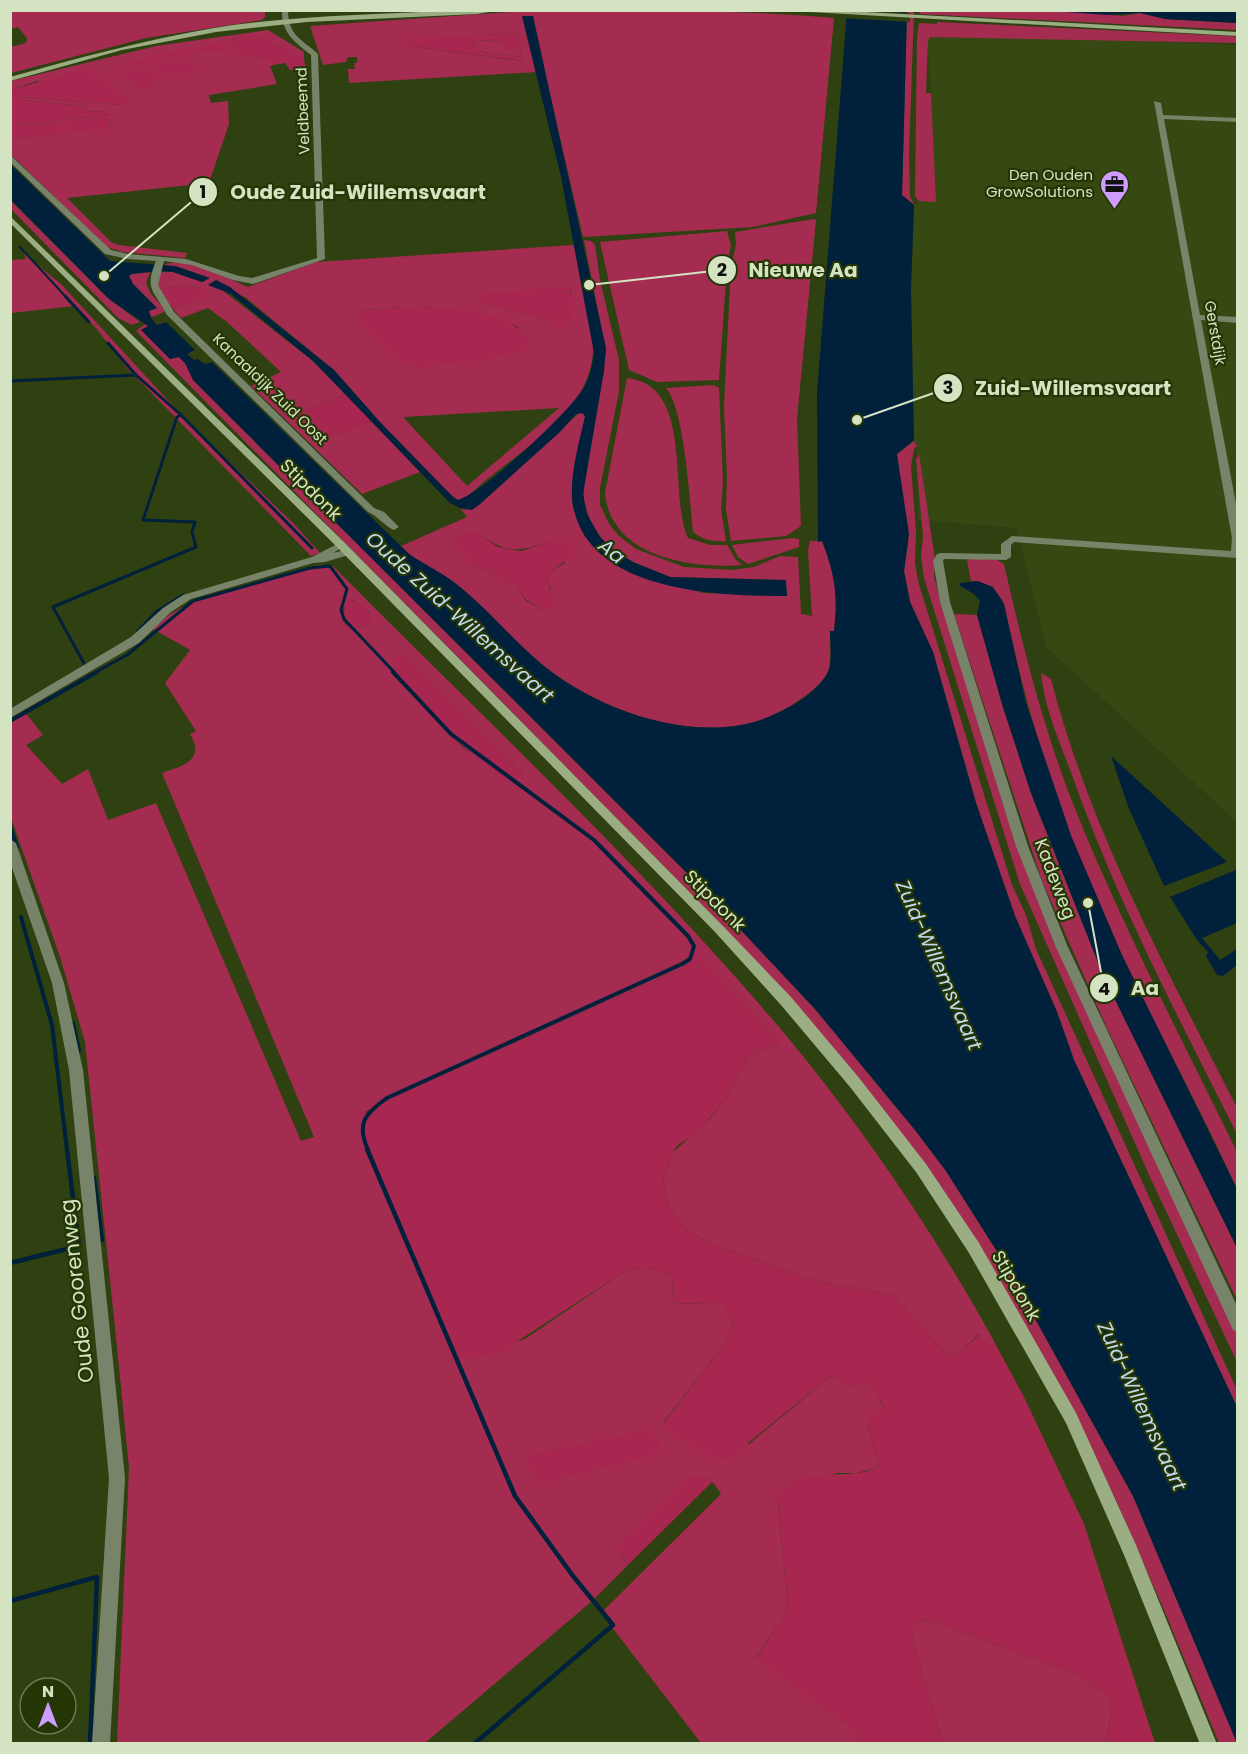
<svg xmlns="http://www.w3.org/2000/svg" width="1248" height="1754" viewBox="0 0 1248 1754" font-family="Poppins,sans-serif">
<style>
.built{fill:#364913}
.green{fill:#a52c51;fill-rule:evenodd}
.forest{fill:#a82751}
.water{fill:#00203c}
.pier{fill:#2f4011}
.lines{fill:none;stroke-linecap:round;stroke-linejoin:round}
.stream-far3{stroke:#00203c;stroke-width:2}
.stream-far2{stroke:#00203c;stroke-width:3}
.stream-far1{stroke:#00203c;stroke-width:4}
.stream{stroke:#00203c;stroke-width:4.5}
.minor{fill:#788469;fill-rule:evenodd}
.secondary{fill:#9bad83;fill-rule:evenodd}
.labels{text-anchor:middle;stroke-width:4.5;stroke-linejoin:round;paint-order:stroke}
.far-street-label{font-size:15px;fill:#d4e3c2;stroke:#253605}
.far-poi-label{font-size:15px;fill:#d4e3c2;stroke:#253605;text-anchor:end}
.street-label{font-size:18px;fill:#d4e3c2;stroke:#253605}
.water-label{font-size:20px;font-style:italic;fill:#c2d9ef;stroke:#253605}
.near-street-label{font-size:21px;fill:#d4e3c2;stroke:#253605}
.leader{fill:none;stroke:#d4e3c2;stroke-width:2}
.callout-dot{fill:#d4e3c2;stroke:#253605;stroke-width:2}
.mark-label{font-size:18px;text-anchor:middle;font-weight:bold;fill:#111}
.callout-label{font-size:20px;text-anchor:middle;font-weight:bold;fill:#d4e3c2;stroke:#253605;stroke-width:4.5;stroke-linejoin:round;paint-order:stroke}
</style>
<rect width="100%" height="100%" fill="#2f4011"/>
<path class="built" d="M927 32 1237 45V822L1046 647 1017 528 919 520 917 446 914 441 911 290 914 205 932 192 931 89Z"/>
<g class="green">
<path d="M16 10H265V17L262 20 146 38 11 73V47L26 43 27 38 18 27 11 29V12Z"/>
<path d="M539 10C637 11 737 9 834 18L816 213 753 227 583 237 540 52 533 16 523 17 537 72 349 83 348 69H355L354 63H357V57H348L346 62 323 65 310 26ZM518 33 521 53 502 45 497 40 474 41 476 51 522 57V61L410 46 408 40Z"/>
<path d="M920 10H1052L1123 16 1140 13 1165 19 1237 23V30L920 14Z"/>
<path d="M907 11H914L909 153 910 196 914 205 902 195Z"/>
<path d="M937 22 1230 36 1237 37V43L930 37 928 41 926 93H931L936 202 919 201 915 196 917 37 919 23 937 24Z"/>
<path d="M268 30 304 52V60L258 36 231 38 243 56C256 56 267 55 278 64L270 66 277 84 209 95 211 103 228 101 229 124 209 183 67 198 111 242 119 245 187 253 185 258 122 252 107 247 11 155V138L111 128 108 119 17 127V124L111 115 102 111 83 112 85 106 18 100 20 97 123 105 127 100 37 81 11 90V81L156 46Z"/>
<path d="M10 200 109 299 140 322 132 325 118 318 11 209Z"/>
<path d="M814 219 816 220 797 419 801 526 786 536 731 541 726 509 727 476 724 406 731 266 736 245 735 232Z"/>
<path d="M727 231 731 245 727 266 719 380 657 382 629 370 600 242Z"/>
<path d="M584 240 591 241 595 245 600 280 619 360V391L600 488V505L609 524 619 536 636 549 684 567 732 570 754 567 780 556 798 557 801 614 812 616 808 550 810 541H822C835 576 839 594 834 631H830C830 643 831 656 829 668 826 685 791 707 775 714 702 749 597 711 539 662 510 637 485 608 456 584 445 574 429 570 417 561 411 556 406 551 401 546L467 517 460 508 465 510 480 504 580 412 585 416 572 502 574 511 598 550 624 569 703 593 787 596 785 580 670 577 633 562 609 547 593 528 584 503V486L606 352ZM476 532C507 553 513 553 549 542L565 563 553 570 547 580 551 589 543 610 525 600 518 587 501 576 473 564Z"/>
<path d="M574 245 593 340C598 414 513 452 468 496L458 500 446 491 380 422 334 370 245 297 222 290 313 361 346 394 296 415 321 441 372 421 420 472 362 494 251 386 281 372 227 322 208 308 181 318 173 309 187 304 201 288 178 286 159 289 155 282 160 272H173L202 282 209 278 181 268 164 265C183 255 228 278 248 287L316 262ZM571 288V307L554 325 550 320 481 303ZM401 307C442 307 480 310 518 327L524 350 487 356 354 313 356 311ZM559 408 467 486 404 418V417Z"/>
<path d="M24 254 61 284 186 420 294 524 320 553 311 556 127 368 96 328 74 306 11 313V260L26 259Z"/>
<path d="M150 272 146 283 151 294 164 308V312L152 317 148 311 157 308 133 284 129 276 132 274Z"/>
<path d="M145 324 150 328 142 330 170 359 179 357 186 364 193 380 692 878 815 1009 915 1130 946 1171 1005 1264 1133 1496 1237 1743H1219L1164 1610 1115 1498 1064 1396 964 1222 722 925 136 331Z"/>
<path d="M627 378C695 385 668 495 688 538L710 545H727L736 560 743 565C691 569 611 557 605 493Z"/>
<path d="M713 385 719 388 723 483 721 509 726 541C713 542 703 540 693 532 690 502 684 407 666 388Z"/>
<path d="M914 441 917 446 914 449 911 466 916 531 915 563 918 581 1012 885 1026 915 1036 949 1237 1390V1407L1074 1060 1057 1012 1015 916 976 803 933 652 910 602 904 571 908 544 897 454Z"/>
<path d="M919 454 935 559 934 576 939 596 1021 850 1237 1328V1362L1150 1177 1020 884 924 578 921 556 923 536 916 459Z"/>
<path d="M792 538 799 539V547L748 564 738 557 732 545Z"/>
<path d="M970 558 997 560 1004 564C1023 647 1044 732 1076 811 1123 928 1182 1039 1237 1152V1189C1193 1091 1138 997 1096 898 1055 803 1025 706 1004 604 999 592 985 581 971 581L967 561Z"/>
<path d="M320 565 333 566C485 720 645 868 784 1033 864 1129 935 1234 995 1343L987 1347 979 1334 961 1351 952 1355 945 1353 893 1295 816 1281 709 1243 684 1228 668 1206 663 1179 672 1153 708 1121 726 1099 749 1057 757 1051 779 1044 693 949 690 961 685 967 382 1102 365 1112 422 1277 456 1359 525 1339 622 1273C643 1266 653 1265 672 1278L673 1302C689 1306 705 1302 722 1303L733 1320 729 1338 663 1423 749 1444 831 1376 849 1387 868 1382C876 1390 881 1399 883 1410L867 1424 879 1467 857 1473H837L777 1495 788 1605 780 1623 756 1657 861 1735 856 1743H701L601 1613 721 1494C714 1482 706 1473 691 1477L617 1552 629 1564 592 1601 425 1743H117L129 1468 117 1347 85 1042 60 957 11 818V719L24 711 43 735 26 745 62 784 88 769 108 820 156 803 301 1141 314 1137 162 773C182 766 206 761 190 734L196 731 165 683 190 650 153 629 169 615 193 601ZM353 600 369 611V624L351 630 343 621V608ZM403 655 524 776 474 755 462 747 391 673Z"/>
<path d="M954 614 977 615 1002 704 1031 793 1103 975 1237 1248V1300L1106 1026 1042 881Z"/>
<path d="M1041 673 1051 679C1090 831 1167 969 1237 1108V1134C1178 1017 1117 901 1073 778 1061 745 1044 708 1041 673Z"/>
<path d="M928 1620 1077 1674 1107 1694 1111 1711 1106 1743H943L912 1638 913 1626 920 1621Z"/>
</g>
<g class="forest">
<path d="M518 33 521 53 506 50 497 40 474 41 476 51 522 57 523 61 410 46 407 39Z"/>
<path d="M253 35 264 38 299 56 304 60 306 68 290 70 285 63 278 64 258 56H243L231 38Z"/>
<path d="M220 42H224L231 53C190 46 151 70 110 66Z"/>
<path d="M183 62 197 68 191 74 141 69 161 63Z"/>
<path d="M84 68 128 99 123 105 20 97 19 100 85 106 84 112 102 111 112 115 18 124 17 127 108 118 111 129 11 138V90Z"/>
<path d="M116 70 165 75 144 90Z"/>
<path d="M178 286 201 288 206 294V297L173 309 159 289Z"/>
<path d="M572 287 570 291 575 302 571 307 575 311 569 325 564 327 554 325 550 320 481 303 478 294Z"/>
<path d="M401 307C432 307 516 307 528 342L525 350 479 360 419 367C395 363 369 332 354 313L356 311Z"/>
<path d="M346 394 372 421 322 441 296 415Z"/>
<path d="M466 532H476L498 547 521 551 549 542 570 543 576 553 553 570 547 580 556 605 543 610 525 599 518 587 501 576 473 564 453 542Z"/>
<path d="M346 599C357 601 366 606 372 616L369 624 351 630C341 618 344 614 346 599Z"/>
<path d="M399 655H403L524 776 507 781 448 735 391 672 395 667 394 658Z"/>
<path d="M693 948 779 1044 757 1051 749 1057 726 1099 698 1132 678 1145 672 1153 663 1179 668 1206 684 1228 709 1243 816 1281 893 1295 945 1353 952 1355 961 1351 980 1334 987 1347 995 1343 1024 1397 1084 1524 1155 1743H1106L1111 1712 1107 1694 1077 1674 928 1620 920 1621 914 1626 912 1638 943 1743H856L861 1735 756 1658 780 1623 788 1605 777 1495C800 1470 827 1477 856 1473 864 1473 872 1469 879 1467L867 1423V1418L883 1410 881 1401 868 1382 849 1387 831 1376 732 1456 723 1460 711 1456 667 1431 663 1424 729 1338 733 1320 721 1303C705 1302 689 1306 673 1302L672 1278C653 1265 643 1266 622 1273L504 1350 487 1356 456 1359 417 1262 362 1140C358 1119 364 1111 382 1102L685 967 690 961Z"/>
<path d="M647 1430 660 1442 659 1449 651 1456 541 1483C532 1478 530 1469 528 1460L534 1454Z"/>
<path d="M700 1475 713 1481 629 1564 617 1552 618 1546 691 1476Z"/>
</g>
<g class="water">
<path d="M847 11H907L902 195 914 205 911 290 914 440 897 454 909 534 904 571 910 602 933 652 976 803 1015 916 1057 1012 1074 1060 1237 1407V1743L1133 1496 1005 1264 946 1171 915 1130 815 1009 692 878 193 380 185 363 179 357 170 359 141 330 148 326 109 299 11 200 10 164 110 261 175 266 210 278 202 282 173 272 159 271 132 274 129 276 133 284 157 308 149 311 151 318 157 325 166 322 195 350 187 354 194 360 197 359 205 364 212 362 409 554C424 564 441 572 455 583 485 606 509 636 538 661 595 711 703 749 775 714 794 706 818 691 828 672 833 662 830 642 830 631H834C838 596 835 574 822 541L818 542 817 393Z"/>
<path d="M1052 11H1237V23L1165 19 1140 13 1108 15Z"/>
<path d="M522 16H533L606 348 604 371 583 494 587 514 600 537 615 551 633 562 670 577 786 580 787 596C722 596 593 593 574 510 567 482 579 444 585 416L583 413 576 414 560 432 480 504 472 510 460 508 450 503 313 361 231 294 208 285 216 280 230 287 334 370 380 422 454 498 458 500C484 492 568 413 583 389 590 378 592 365 594 353L561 177Z"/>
<path d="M978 581 993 587 1004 604 1026 703 1072 838 1122 955 1237 1189V1248L1103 975 1031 793 1002 704 977 615 980 601 974 594 960 586V583Z"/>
<path d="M1111 756 1227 862 1164 886 1129 809Z"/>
<path d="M1236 870 1237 923 1202 938 1220 960 1237 949V965L1223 976 1217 975 1206 956 1208 952 1197 940 1170 897Z"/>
</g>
<path class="pier" d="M844 10 910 13V22L843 18Z"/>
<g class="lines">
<path class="stream-far3" d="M20 247 66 297"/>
<g class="stream-far2">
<path d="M65 296 89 322"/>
<path d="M10 381 136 375"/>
<path d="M181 415 312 548"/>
<path d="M137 632 156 612 183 595"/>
<path d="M86 667 53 607 196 547 192 532 195 522 143 520 177 417 181 415 136 375 108 343"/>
<path d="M94 673 127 655 193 601 310 568 330 566 347 589 341 610 344 619 395 673"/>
</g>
<g class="stream-far1">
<path d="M10 721 97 672"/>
<path d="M10 827 17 847"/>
<path d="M21 917 52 1025 67 1150"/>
<path d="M73 1023 79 1051"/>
<path d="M368 1150C356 1123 365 1114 387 1098L682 964 690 959 694 946 688 936 594 840 451 734 393 672"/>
</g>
<g class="stream">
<path d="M367 1149 515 1496 573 1576 613 1625 474 1744"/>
<path d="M94 1178 102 1240"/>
<path d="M10 1263 79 1246 67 1149"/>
<path d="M10 1601 97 1577 90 1744"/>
</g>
<g class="minor">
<path d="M282 10H288C288 36 302 39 318 54L325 259 253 284 233 280 192 265 164 261 158 285 174 312 374 508 384 512 399 527 394 530C384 526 378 516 368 512L167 315C154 290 144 290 156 261L128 259 105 254 10 162V155L111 250 128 254 186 259 239 276 252 278 317 258 311 55C295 42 281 33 282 10Z"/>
<path d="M1154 101 1161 103 1163 115 1238 118V122L1164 119 1200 315 1238 317V323L1201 320 1238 514V558L1014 542 1011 545V557L1006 560 944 559 943 561 950 602 1028 846 1067 945 1238 1308V1332L1233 1330 1055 945 1016 846 940 602 933 561 937 554 941 553 1001 554V544L1012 536 1231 551 1232 538Z"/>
<path d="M341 542 346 545 333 553 348 549 353 552 352 554 325 562 313 563 191 599 171 612 139 643 10 718V709L131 637 163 608 183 595 312 557Z"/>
<path d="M10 839 16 843 64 983 83 1070 125 1478 110 1744H92L109 1478 69 1070 52 983 10 862Z"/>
</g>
<g class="secondary">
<path d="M455 10H501L477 14 307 22 216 32 122 50 10 81V77C78 58 145 40 214 28 293 15 375 15 455 10Z"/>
<path d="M775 10H827L1238 32V36Z"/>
<path d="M10 216 345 543 723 926 791 997 860 1079 926 1164 979 1243 1076 1413 1136 1545 1217 1744H1200L1124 1555 1066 1423 969 1253 916 1172 850 1087 781 1005 715 932 337 547 10 223Z"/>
</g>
</g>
<defs>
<symbol id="office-pin" viewBox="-11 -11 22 30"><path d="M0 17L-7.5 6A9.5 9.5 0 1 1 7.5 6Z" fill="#cf9dff" stroke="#253605"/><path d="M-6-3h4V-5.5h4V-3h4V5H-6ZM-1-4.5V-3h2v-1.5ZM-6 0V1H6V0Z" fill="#111"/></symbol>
</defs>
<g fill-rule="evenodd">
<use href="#office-pin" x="1098" y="168" width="33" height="45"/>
</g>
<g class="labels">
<g class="far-street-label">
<text transform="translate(303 111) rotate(-92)" y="5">Veldbeemd</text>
<text transform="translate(1215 333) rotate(80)" y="5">Gerstdijk</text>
<text transform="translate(270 389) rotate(44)" y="5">Kanaaldijk Zuid Oost</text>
</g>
<g class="far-poi-label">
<text x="1093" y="180">Den Ouden<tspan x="1093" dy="17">GrowSolutions</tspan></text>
</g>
<g class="street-label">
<text transform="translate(311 490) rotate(45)" y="6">Stipdonk</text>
<text transform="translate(1055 879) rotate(69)" y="6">Kadeweg</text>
<text transform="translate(715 901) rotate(45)" y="6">Stipdonk</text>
<text transform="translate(1016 1286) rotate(60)" y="6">Stipdonk</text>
</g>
<g class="water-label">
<text transform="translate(612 551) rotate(39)" y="7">Aa</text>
<text transform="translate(460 617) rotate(42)" y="7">Oude Zuid-Willemsvaart</text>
<text transform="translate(939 965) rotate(66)" y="7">Zuid-Willemsvaart</text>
<text transform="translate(1142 1406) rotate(65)" y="7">Zuid-Willemsvaart</text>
</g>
<g class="near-street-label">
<text transform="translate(77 1291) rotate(-96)" y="7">Oude Goorenweg</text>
</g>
</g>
<path class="leader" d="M104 276L203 192M589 285L722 270M857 420L948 388M1088 903L1104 988"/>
<g class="callout-dot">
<circle cx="104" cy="276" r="6"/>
<circle cx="589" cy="285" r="6"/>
<circle cx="857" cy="420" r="6"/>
<circle cx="1088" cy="903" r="6"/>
<circle cx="203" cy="192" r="15"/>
<circle cx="722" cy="270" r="15"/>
<circle cx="948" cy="388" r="15"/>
<circle cx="1104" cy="988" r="15"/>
</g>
<g class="mark-label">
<text x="203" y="198">1</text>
<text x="722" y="276">2</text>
<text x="948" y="394">3</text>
<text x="1104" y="995">4</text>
</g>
<g class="callout-label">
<text x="358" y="199">Oude Zuid-Willemsvaart</text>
<text x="803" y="277">Nieuwe Aa</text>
<text x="1073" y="395">Zuid-Willemsvaart</text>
<text x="1145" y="995">Aa</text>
</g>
<rect width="1248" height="1754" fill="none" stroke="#d4e3c2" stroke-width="24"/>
<g transform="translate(48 1706)"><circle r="28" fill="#253605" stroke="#6b7b51" stroke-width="1.5"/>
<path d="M0-4.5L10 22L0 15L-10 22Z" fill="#cf9dff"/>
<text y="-9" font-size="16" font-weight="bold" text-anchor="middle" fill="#d4e3c2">N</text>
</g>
</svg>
